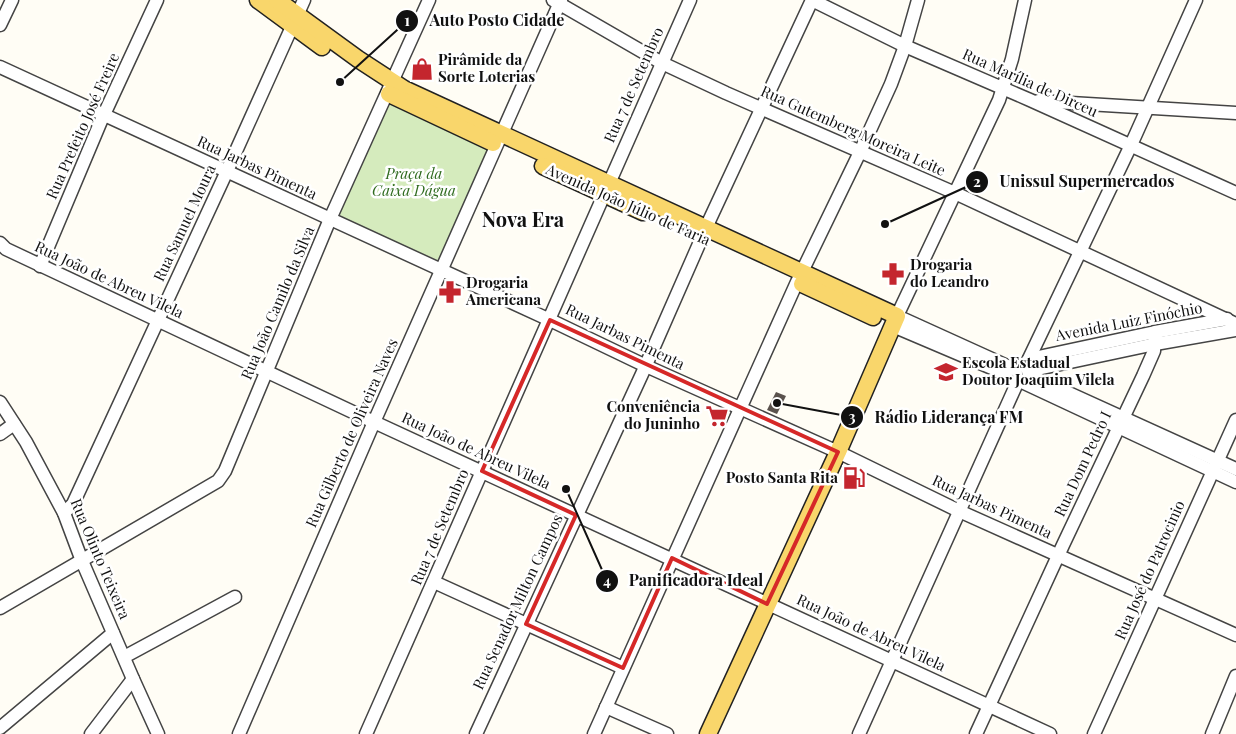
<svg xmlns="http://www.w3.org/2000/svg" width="1236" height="734" viewBox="0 0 1236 734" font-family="'Playfair Display',serif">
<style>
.green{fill:#d5ebbd}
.building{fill:#5a524d}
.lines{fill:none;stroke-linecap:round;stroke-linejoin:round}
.minor-casing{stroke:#444;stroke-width:15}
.major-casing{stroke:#222;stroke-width:19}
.minor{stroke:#fff;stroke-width:12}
.major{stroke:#f9d66b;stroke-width:16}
.marked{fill:none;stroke:#d62828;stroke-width:4;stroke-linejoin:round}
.labels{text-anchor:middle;stroke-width:5;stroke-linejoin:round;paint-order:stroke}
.poi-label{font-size:15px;font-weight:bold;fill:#111;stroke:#fff;text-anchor:start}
.street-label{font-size:15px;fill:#111;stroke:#fff}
.park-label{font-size:15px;font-style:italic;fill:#2f6b1f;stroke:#fff}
.district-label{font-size:20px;font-weight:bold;fill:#111;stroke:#fff}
.leader{fill:none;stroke:#111;stroke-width:2}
.callout-dot{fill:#111;stroke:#fff;stroke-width:2}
.mark-label{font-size:15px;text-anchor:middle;font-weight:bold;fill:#fff}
.callout-label{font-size:16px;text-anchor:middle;font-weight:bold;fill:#111;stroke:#fff;stroke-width:5;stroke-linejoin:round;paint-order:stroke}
</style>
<rect width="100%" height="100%" fill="#fffdf5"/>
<path class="green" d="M390 97 493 146 437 267 336 218Z"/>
<path class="building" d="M776 392 786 396 777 414 767 410Z"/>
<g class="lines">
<defs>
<g id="minor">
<path d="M553 0 662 63 726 93 955 193 1236 324"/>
<path d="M812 0 905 46 1030 100 1236 193"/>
<path d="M0 25 12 0"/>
<path d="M0 67 550 320 646 366 838 452 959 511 1236 635"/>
<path d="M1038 101 1236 113"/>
<path d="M0 243 6 249 374 422 1050 734"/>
<path d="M40 266 101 121 157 0"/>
<path d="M893 326 1006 374"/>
<path d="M1029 359 1155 332 1227 319"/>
<path d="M1025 367 1131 145 1196 0"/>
<path d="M1016 370 897 316 999 100 1012 59 1025 0"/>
<path d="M1028 371 1155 344 1236 330"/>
<path d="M1029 375 1236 469"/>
<path d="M1022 382 1236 482"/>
<path d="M0 402 26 442 64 513 82 561 133 679 158 734"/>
<path d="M0 434 14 424"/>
<path d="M64 513 73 504 227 171 304 0"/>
<path d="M434 582 623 668"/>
<path d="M0 608 218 481 225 471 330 219 429 0"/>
<path d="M124 657 235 597"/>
<path d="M606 707 667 734"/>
<path d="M0 728 113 633"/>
<path d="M91 734 133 679"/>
<path d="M239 734 374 422 561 0"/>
<path d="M366 734 690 0"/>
<path d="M476 734 642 374 710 219 812 0"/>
<path d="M594 734 797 282 860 152 891 84 905 46 918 0"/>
<path d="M859 734 1018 381"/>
<path d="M976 734 1063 545 1143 376 1154 351 1155 332"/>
<path d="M1094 734 1236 420"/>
<path d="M1212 734 1236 676"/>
</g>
<g id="major">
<path d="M258 0 322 47"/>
<path d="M277 0 358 59 404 89 897 316 838 452 708 734"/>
<path d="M389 94 493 143"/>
<path d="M543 166 643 212"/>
<path d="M802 284 873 317"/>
</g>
</defs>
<use href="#minor" class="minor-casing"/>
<use href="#major" class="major-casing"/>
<use href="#minor" class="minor"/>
<use href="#major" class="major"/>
</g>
<path class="marked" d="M550 320 838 452 767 604 672 558 623 668 526 624 576 515 482 471Z"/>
<defs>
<symbol id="shop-bare" viewBox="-9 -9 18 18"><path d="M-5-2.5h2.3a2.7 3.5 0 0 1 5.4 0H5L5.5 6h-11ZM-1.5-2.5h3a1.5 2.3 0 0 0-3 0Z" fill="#c4262e" stroke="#fff" stroke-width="2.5" paint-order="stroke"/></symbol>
<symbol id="pharmacy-bare" viewBox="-9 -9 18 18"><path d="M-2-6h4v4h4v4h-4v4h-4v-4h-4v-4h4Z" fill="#c4262e" stroke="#fff" stroke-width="2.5" paint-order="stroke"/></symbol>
<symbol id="school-bare" viewBox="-9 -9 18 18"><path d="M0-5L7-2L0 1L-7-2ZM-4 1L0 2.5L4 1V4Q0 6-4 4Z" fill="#c4262e" stroke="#fff" stroke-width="2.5" paint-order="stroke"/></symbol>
<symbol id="supermarket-bare" viewBox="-9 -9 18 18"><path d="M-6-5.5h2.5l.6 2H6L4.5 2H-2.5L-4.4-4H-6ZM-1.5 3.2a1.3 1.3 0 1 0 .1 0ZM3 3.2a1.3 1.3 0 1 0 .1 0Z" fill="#c4262e" stroke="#fff" stroke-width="2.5" paint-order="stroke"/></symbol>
<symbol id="fuel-bare" viewBox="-9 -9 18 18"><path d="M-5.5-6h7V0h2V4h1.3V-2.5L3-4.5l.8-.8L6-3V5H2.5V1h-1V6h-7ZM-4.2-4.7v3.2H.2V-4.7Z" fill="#c4262e" stroke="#fff" stroke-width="2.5" paint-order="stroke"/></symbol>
</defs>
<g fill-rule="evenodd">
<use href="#shop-bare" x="406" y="53" width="32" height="32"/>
<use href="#pharmacy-bare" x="877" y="258" width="32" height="32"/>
<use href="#pharmacy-bare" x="434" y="276" width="32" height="32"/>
<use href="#school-bare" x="930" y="356" width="32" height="32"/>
<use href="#supermarket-bare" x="701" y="400" width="32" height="32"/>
<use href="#fuel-bare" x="838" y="462" width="32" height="32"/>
</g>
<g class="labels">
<g class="poi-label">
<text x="438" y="65">Pirâmide da<tspan x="438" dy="17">Sorte Loterias</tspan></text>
<text x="910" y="270">Drogaria<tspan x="910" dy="17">do Leandro</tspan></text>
<text x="466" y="288">Drogaria<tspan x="466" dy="17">Americana</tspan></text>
<text x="962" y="368">Escola Estadual<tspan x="962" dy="17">Doutor Joaquim Vilela</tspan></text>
<text x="700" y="412" text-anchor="end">Conveniência<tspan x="700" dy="17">do Juninho</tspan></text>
<text x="838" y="483" text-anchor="end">Posto Santa Rita</text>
</g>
<g class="street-label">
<text transform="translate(1030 83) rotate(24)" y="5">Rua Marília de Dirceu</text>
<text transform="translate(634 85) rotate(-66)" y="5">Rua 7 de Setembro</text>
<text transform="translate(83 126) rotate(-66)" y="5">Rua Prefeito José Freire</text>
<text transform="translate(853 131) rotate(24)" y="5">Rua Gutemberg Moreira Leite</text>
<text transform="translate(257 168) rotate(25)" y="5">Rua Jarbas Pimenta</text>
<text transform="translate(628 205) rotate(24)" y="5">Avenida João Júlio de Faria</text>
<text transform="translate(185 223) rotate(-65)" y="5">Rua Samuel Moura</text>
<text transform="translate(109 280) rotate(25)" y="5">Rua João de Abreu Vilela</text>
<text transform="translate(278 303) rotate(-67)" y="5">Rua João Camilo da Silva</text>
<text transform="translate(1129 322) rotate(-11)" y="5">Avenida Luiz Finóchio</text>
<text transform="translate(625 337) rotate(26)" y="5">Rua Jarbas Pimenta</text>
<text transform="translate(352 433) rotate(-66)" y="5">Rua Gilberto de Oliveira Naves</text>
<text transform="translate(476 451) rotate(25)" y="5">Rua João de Abreu Vilela</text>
<text transform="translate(1083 464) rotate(-65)" y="5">Rua Dom Pedro I</text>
<text transform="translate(992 507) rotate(25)" y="5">Rua Jarbas Pimenta</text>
<text transform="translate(440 527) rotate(-67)" y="5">Rua 7 de Setembro</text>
<text transform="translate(100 559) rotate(67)" y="5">Rua Olinto Teixeira</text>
<text transform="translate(1150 570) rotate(-66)" y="5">Rua José do Patrocinio</text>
<text transform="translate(518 602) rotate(-65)" y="5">Rua Senador Milton Campos</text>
<text transform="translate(871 633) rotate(25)" y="5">Rua João de Abreu Vilela</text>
</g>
<g class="park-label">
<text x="414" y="179">Praça da<tspan x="414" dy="17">Caixa Dágua</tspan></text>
</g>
<g class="district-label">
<text x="523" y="227">Nova Era</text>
</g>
</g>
<path class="leader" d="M340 82L407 21M885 224L977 182M777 403L852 417M566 489L607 581"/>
<g class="callout-dot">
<circle cx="340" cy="82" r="5"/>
<circle cx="885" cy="224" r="5"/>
<circle cx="777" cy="403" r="5"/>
<circle cx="566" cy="489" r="5"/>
<circle cx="407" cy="21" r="12"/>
<circle cx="977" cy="182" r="12"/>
<circle cx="852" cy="417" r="12"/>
<circle cx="607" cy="581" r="12"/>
</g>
<g class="mark-label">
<text x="407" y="26">1</text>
<text x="977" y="187">2</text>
<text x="852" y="422">3</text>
<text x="607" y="586">4</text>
</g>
<g class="callout-label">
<text x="497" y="26">Auto Posto Cidade</text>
<text x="1087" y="187">Unissul Supermercados</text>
<text x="949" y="423">Rádio Liderança FM</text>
<text x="696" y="586">Panificadora Ideal</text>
</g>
</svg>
